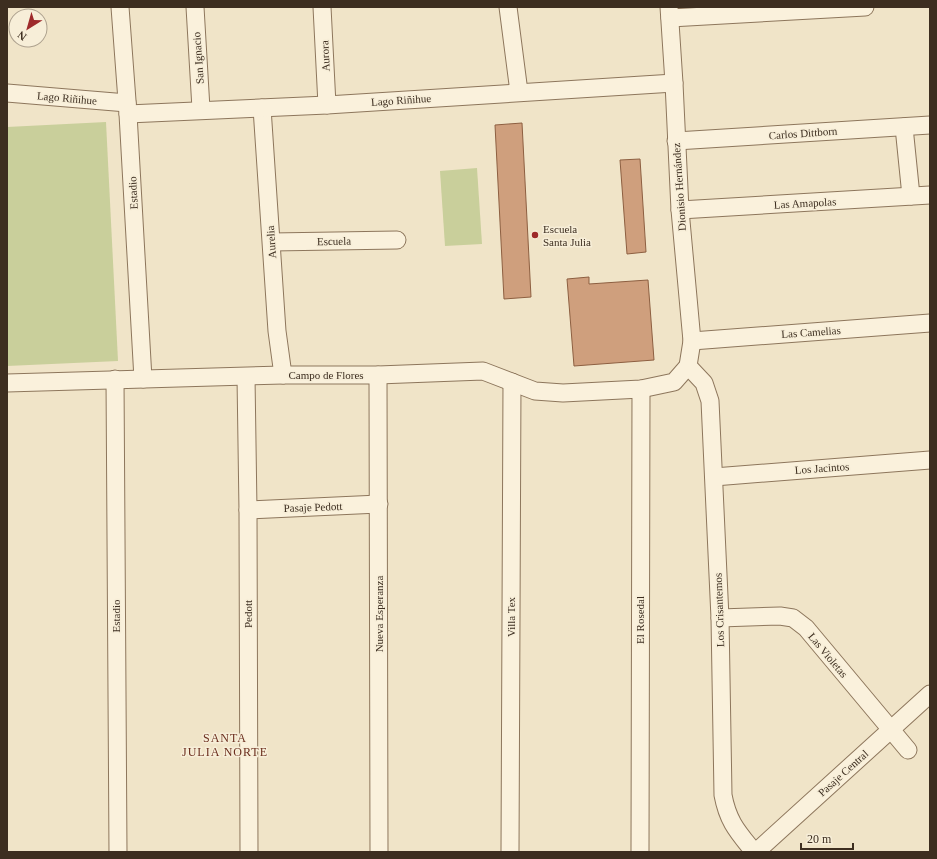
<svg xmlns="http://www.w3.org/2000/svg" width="937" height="859" viewBox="0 0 937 859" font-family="Georgia,serif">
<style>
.green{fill:#c9cf9b}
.building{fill:#cf9f7d;stroke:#8d5f41}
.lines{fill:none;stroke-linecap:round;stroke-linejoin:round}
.minor-casing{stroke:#8d765c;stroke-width:19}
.minor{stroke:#faf1dc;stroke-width:17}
.poi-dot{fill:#9e2a2b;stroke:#f7eed8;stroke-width:1.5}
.labels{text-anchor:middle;stroke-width:3;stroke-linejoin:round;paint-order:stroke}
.street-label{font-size:11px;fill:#3d2e20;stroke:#f7eed8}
.poi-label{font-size:11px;fill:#3d2e20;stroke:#f7eed8;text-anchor:start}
.neighbourhood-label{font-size:12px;letter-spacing:1px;fill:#6b2e1e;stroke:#f7eed8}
</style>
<rect width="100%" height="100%" fill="#f0e4c8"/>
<g class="green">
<path d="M106 122 118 361 7 366V127Z"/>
<path d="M477 168 482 244 445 246 440 171Z"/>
</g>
<g class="building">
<path d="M522 123 531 297 504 299 495 125Z"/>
<path d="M640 159 646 252 627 254 620 160Z"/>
<path d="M589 277V284L648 280 654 360 574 366 567 279Z"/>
</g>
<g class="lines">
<defs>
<g id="minor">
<path d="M120 7 128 114 143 379"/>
<path d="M195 7 201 109"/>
<path d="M322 7 327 105"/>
<path d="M508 7 519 92"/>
<path d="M669 7 674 83 680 210 692 341 688 366"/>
<path d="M670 18 865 7"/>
<path d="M7 93 127 103"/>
<path d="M262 108 277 331 283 375"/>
<path d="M128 114 327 105 674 83"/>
<path d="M904 127 911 196"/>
<path d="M676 141 930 125"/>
<path d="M680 210 930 195"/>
<path d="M272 242 397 240"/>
<path d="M692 341 930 323"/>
<path d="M688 366 704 383 710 401 720 618 723 795C728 822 738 832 754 852"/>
<path d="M378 375 379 852"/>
<path d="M246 377 248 510 249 852"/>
<path d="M115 379 118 852"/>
<path d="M7 383 283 375H378L483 371 535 391 563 393 641 389 674 382 688 366"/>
<path d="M714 477 930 460"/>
<path d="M248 510 379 504"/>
<path d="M720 618 780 616 793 618 806 628 908 750"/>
<path d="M510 852 512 382"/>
<path d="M640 852 641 389"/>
<path d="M756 852 930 694"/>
</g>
</defs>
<use href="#minor" class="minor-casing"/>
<use href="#minor" class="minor"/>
</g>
<circle class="poi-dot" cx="535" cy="235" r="4"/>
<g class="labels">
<g class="street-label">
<text transform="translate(325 56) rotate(-93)" y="4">Aurora</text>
<text transform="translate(198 58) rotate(-94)" y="4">San Ignacio</text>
<text transform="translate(67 98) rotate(5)" y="4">Lago Riñihue</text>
<text transform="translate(401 100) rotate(-4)" y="4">Lago Riñihue</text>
<text transform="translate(803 133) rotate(-4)" y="4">Carlos Dittborn</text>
<text transform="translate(679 187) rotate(-94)" y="4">Dionisio Hernández</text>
<text transform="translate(133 193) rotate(-93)" y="4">Estadio</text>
<text transform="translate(805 203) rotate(-3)" y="4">Las Amapolas</text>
<text transform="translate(334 241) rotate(-1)" y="4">Escuela</text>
<text transform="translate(271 242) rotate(-94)" y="4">Aurelia</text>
<text transform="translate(811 332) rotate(-4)" y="4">Las Camelias</text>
<text x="326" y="379">Campo de Flores</text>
<text transform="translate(822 468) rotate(-4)" y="4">Los Jacintos</text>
<text transform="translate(313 507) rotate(-2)" y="4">Pasaje Pedott</text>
<text transform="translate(719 610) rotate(-92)" y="4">Los Crisantemos</text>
<text transform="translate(248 614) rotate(-90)" y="4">Pedott</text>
<text transform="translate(379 614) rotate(-90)" y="4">Nueva Esperanza</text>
<text transform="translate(116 616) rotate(-90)" y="4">Estadio</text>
<text transform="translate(511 617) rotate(-90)" y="4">Villa Tex</text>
<text transform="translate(640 620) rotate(-90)" y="4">El Rosedal</text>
<text transform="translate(828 655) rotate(50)" y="4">Las Violetas</text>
<text transform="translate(843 773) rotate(-42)" y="4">Pasaje Central</text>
</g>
<g class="poi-label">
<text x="543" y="233">Escuela<tspan x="543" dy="13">Santa Julia</tspan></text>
</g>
<g class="neighbourhood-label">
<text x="225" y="742">SANTA<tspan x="225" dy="14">JULIA NORTE</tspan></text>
</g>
</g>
<rect width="937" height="859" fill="none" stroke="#3d2e20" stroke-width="16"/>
<g transform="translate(28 28) rotate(217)"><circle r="19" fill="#f7eed8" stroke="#ada18e"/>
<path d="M0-3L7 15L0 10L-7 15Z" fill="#9e2a2b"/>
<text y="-6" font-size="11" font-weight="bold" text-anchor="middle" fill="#3d2e20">N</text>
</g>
<path d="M801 843v6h52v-6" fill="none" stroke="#3d2e20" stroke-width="2"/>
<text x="807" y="843" font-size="12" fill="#3d2e20" stroke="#f7eed8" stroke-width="3" paint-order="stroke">20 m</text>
</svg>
